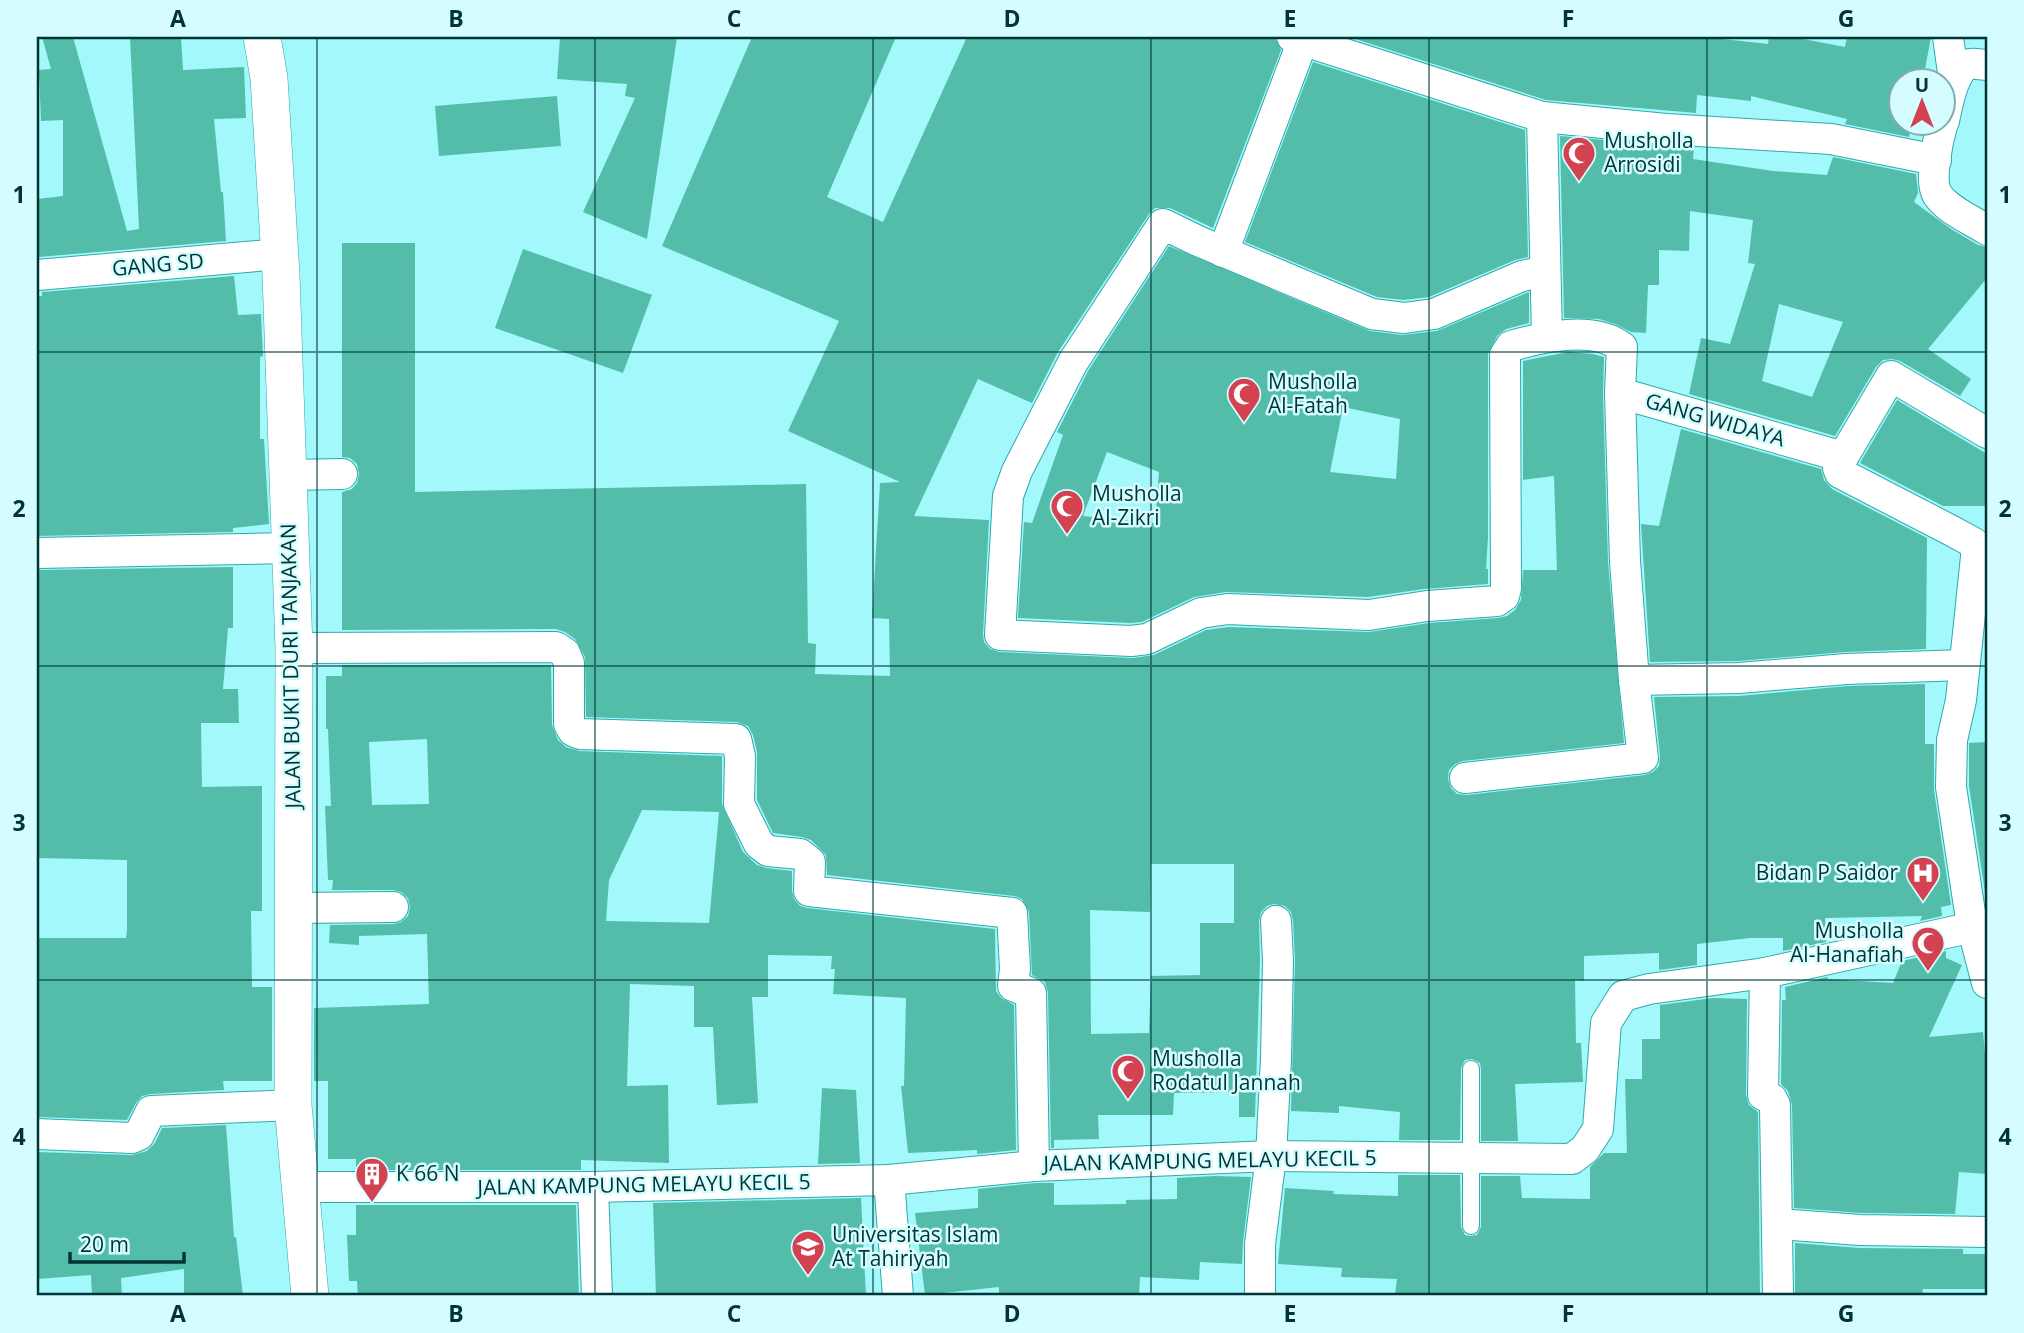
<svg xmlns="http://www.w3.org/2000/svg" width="2024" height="1333" viewBox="0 0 2024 1333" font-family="'Open Sans',sans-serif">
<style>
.building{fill:#53bda9;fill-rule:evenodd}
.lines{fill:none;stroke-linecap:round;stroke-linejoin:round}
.service-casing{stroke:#2fa9ad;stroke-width:18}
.minor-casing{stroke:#2fa9ad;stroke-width:32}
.tertiary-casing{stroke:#2fa9ad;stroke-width:38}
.service{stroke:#fff;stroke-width:16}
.minor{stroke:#fff;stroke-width:30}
.tertiary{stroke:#fff;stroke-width:37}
.grid{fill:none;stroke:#003537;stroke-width:2;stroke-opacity:0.55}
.labels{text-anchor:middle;stroke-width:5;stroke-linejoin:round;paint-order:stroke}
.poi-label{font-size:21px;fill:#003537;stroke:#d5fdff;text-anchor:start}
.street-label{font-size:21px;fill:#003537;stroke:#d5fdff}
.neatline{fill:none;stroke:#003537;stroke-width:2.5}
.grid-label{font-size:23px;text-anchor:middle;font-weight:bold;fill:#003537}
</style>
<rect width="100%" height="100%" fill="#a3f8fc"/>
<g class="building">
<path d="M42 37H73L127 231 139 229 130 37H181L183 70 244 67 246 118 214 119 221 192H223L226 241 39 257 37 199 63 196V120L41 121 39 70 51 69Z"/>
<path d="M560 37H677L647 239 583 212 635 98 625 96 627 84 557 79Z"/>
<path d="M752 37H896L827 197 883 222 967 37H1275L1281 50 1213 228 1170 208H1155L1149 214 1058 352 1032 403 978 379 914 516 989 520 983 634 984 642 990 649 999 652 1133 658 1154 655 1206 630 1229 627 1369 632 1429 623 1498 618 1507 616 1515 610 1521 600 1523 570H1557L1554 476 1523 480V361L1568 352 1593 354 1604 357 1603 394 1608 562 1624 743 1463 761 1455 764 1449 770 1448 779 1451 788 1457 794 1467 795 1645 775 1653 772 1659 766 1660 756 1654 697 1739 696 1847 686 1925 684V744H1934V790L1951 905 1941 907 1942 916 1920 921 1922 916 1825 918 1826 942 1783 951V938H1750L1697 944V965L1659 970V953L1584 956V981L1575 980 1576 1043H1581L1583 1082 1515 1084 1518 1141H1481V1069L1480 1063 1472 1059 1465 1060 1461 1068 1460 1140H1399L1400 1112 1339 1106V1113L1291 1111 1295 960 1293 920 1291 912 1285 906 1274 904 1267 906 1261 912 1259 921 1260 960 1255 1117H1239V1092L1174 1093 1173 1115H1098L1099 1139 1054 1140V1148H1051L1048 993 1045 982 1032 975 1029 912 1022 899 1014 896 827 875 826 855 811 840 802 837 773 833 757 800V752L753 735 748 726 737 722 586 717 585 657 575 639 565 632 556 629 342 630V492L352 489 357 483 359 474 357 464 350 458 342 457V243H415V492L806 484 808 643 816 644 815 674 890 676 889 619 872 618 880 483 900 482 788 431 839 321 662 246ZM1151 864H1234V923H1200V975L1151 976 1149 1033 1091 1034 1090 910 1150 912Z"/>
<path d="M1349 37H1705L1768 44 1769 37H1793L1845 47 1847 37H1931L1923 80H1901V122H1912L1909 137 1845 124 1847 119 1751 96V101L1697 95 1696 113 1546 100Z"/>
<path d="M1313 62 1525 130 1528 257 1515 260 1429 297 1404 300 1377 297 1245 242Z"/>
<path d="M557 96 561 146 439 156 435 106Z"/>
<path d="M1560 136 1694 148 1693 159 1773 171 1827 175 1833 157 1916 174 1918 193 1914 202 1951 229 1978 245 1987 247V278L1928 349 1971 379 1960 396 1900 361 1892 359 1883 360 1876 367 1835 436 1689 394 1701 338 1730 344 1755 264 1748 263 1753 220 1690 211 1689 251 1659 250V285H1648L1646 333 1631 332 1615 324 1599 319 1564 318ZM1779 304 1843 322 1812 397 1762 381Z"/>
<path d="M1169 246 1370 331 1402 335 1437 331 1529 292V323L1506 329 1497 336 1488 354V537L1486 569H1488V584L1424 589 1368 597 1226 592 1194 597 1142 622 1130 623 1018 618 1024 522 1032 523 1063 435 1057 432 1088 371ZM1343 407 1400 419 1396 479 1330 472ZM1107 452 1159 472 1155 523 1083 516Z"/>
<path d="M523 249 652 295 623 373 495 328Z"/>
<path d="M234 276 238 315 261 314 263 356 260 357V439H264L269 524 233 528V532L37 536V296H42V292Z"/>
<path d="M1897 400 1987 454V506H1943L1860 463Z"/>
<path d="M1681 429 1821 469 1824 480 1832 489 1927 538 1926 649 1845 652 1738 661 1650 662 1641 524 1659 526Z"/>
<path d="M233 567V628H228L223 689H238L239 723H201L202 787 262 786V911H251L252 987H272V1081H223L224 1090 150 1094 142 1096 136 1103 127 1120 37 1117V938H126L127 930V860L37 858V570Z"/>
<path d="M342 665H551L552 725 558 740 566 747 579 751 722 756V804L743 852 757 865 766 868 792 871V891L794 899 800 906 807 908 995 929 996 991 1001 998 1014 1005 1016 1150 977 1154V1150L908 1153 901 1086H904L906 998 833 994 835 969H831L832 956 768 955V997H752L758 1103 717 1105 713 1027H694V986L630 984 627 1086 668 1085 669 1163 581 1160V1170H356V1159H328V1081H314V1008L429 1004 427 934 359 936V945L329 943 330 925 394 924 401 922 408 916 410 907 408 898 401 892 393 890H332L333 880H328L325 806H331L328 729H326V676H342ZM427 739 429 804 372 805 369 742ZM642 810 719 812 709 923 606 921 609 880Z"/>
<path d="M1987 742V899H1986L1969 786V743Z"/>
<path d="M1946 951V958L1962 965 1929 1037 1983 1032 1987 1077V1174L1959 1172 1955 1214 1861 1213 1794 1208 1792 1105 1788 1091 1781 1084 1782 1000H1786L1785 987 1827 977 1828 979 1893 983 1902 961Z"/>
<path d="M1713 998 1747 999 1746 1095 1749 1105 1758 1112 1760 1296 1550 1294V1296H1395L1397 1279 1341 1277 1342 1268 1278 1264 1285 1188 1334 1191 1333 1194 1398 1196V1175H1460L1461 1227 1465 1235 1470 1236 1477 1235 1481 1227V1176H1520L1522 1198 1590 1199V1167L1604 1153H1627L1625 1079H1642V1039H1660V1005Z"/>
<path d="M822 1088 856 1090 860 1163 818 1164Z"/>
<path d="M226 1125 234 1237H236L243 1296H184V1269L121 1278 122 1296H92L91 1275 37 1279V1152L132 1155 147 1151 155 1143 162 1128Z"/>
<path d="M1215 1176 1251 1177 1243 1242 1242 1264 1200 1262 1199 1280 1140 1277 1139 1296H999V1287L925 1295 915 1213 978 1208V1189L1035 1183H1054V1205L1126 1204V1200L1177 1199V1178Z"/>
<path d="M861 1198 866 1296H656L653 1203Z"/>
<path d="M356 1205H576L579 1296H358L357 1281H349L347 1235H356Z"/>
<path d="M1795 1243 1860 1248 1963 1249V1254H1987V1289H1923L1922 1296H1795Z"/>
</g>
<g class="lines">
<defs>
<path id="service" d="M1471 1069V1226"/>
<g id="minor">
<path d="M1292 37 1542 117 1666 129 1831 139 1936 160"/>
<path d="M1948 37 1954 80"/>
<path d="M1542 117 1547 336"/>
<path d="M1944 121C1947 107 1954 66 1970 64 1975 63 1982 65 1987 65"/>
<path d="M1943 122C1938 139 1929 179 1937 194 1947 210 1972 220 1987 230"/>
<path d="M1223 252 1303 40"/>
<path d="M1545 271 1522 276 1434 314 1404 318 1372 314 1198 241 1163 224 1073 362 1017 471 1008 496 1000 635 1131 641 1147 639 1201 613 1228 609 1369 615 1427 606 1497 601 1504 596 1506 588 1505 355 1511 346C1542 337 1593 325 1622 347L1620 393 1843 457 1838 468 1840 473 1952 531 1974 543 1977 547 1961 700 1952 740 1951 787 1972 926 1987 983"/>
<path d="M37 275 280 254"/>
<path d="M1620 393 1625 561 1634 680 1739 678 1846 669 1964 665"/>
<path d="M1843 457 1891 376 1987 433"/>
<path d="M289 475 342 474"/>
<path d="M37 553 289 548"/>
<path d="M294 648 556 647 565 653 569 663V724L573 731 580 734 736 739 740 756 739 804 759 844 768 851 800 854 810 862 809 891 1012 913 1015 969 1013 986 1031 993 1034 1166"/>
<path d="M1465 778 1643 758 1634 680"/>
<path d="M293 908 393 907"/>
<path d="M1765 973 1763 1095 1772 1099 1775 1105 1778 1296"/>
<path d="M37 1134 132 1138 139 1135 151 1111 293 1105"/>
<path d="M889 1180 898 1296"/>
<path d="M299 1187H593L889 1180 1034 1166 1271 1156 1572 1159 1585 1149 1598 1129 1606 1023 1623 996 1649 989 1765 973 1987 924"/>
<path d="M593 1187 597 1296"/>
<path d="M1778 1224 1860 1230 1987 1232"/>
<path d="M1260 1296V1244L1271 1156 1276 1059 1278 960 1276 921"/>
</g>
<path id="tertiary" d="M262 37 269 78 281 275 294 648 293 1105 310 1296"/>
</defs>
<use href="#service" class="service-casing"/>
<use href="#minor" class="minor-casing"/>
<use href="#tertiary" class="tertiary-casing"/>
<use href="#service" class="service"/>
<use href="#minor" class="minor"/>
<use href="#tertiary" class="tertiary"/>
</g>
<path class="grid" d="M317 37V1296M595 37V1296M873 37V1296M1151 37V1296M1429 37V1296M1707 37V1296M37 352H1987M37 666H1987M37 980H1987"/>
<defs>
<symbol id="mosque-pin" viewBox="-11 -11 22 30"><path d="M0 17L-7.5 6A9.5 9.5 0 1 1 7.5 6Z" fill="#d24251" stroke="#d5fdff"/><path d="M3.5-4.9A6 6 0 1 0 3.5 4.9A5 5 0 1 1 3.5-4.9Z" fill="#fff"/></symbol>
<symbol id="hospital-pin" viewBox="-11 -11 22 30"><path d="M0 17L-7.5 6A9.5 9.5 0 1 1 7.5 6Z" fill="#d24251" stroke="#d5fdff"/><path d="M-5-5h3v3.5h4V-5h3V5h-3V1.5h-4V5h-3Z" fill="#fff"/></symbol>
<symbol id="building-pin" viewBox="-11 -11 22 30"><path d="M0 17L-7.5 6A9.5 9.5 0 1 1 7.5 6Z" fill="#d24251" stroke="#d5fdff"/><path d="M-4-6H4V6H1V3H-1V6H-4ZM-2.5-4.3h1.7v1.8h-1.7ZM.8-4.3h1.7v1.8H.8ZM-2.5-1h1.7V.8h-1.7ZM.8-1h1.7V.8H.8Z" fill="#fff"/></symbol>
<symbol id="university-pin" viewBox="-11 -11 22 30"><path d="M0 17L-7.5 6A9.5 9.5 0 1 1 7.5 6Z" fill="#d24251" stroke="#d5fdff"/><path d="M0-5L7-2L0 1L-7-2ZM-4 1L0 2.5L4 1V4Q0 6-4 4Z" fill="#fff"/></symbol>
</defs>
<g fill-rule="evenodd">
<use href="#mosque-pin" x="1560" y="134" width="38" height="52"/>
<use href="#mosque-pin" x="1225" y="375" width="38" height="52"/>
<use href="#mosque-pin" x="1048" y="487" width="38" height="52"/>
<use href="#hospital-pin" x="1904" y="854" width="38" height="52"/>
<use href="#mosque-pin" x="1909" y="924" width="38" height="52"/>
<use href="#mosque-pin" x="1109" y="1052" width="38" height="52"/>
<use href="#building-pin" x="353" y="1155" width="38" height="52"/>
<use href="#university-pin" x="789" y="1228" width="38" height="52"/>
</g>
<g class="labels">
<g class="poi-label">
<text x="1604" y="148">Musholla<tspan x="1604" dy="24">Arrosidi</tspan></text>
<text x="1268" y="389">Musholla<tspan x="1268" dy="24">Al-Fatah</tspan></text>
<text x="1092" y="501">Musholla<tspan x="1092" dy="24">Al-Zikri</tspan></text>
<text x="1898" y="880" text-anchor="end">Bidan P Saidor</text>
<text x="1904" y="938" text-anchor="end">Musholla<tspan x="1904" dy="24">Al-Hanafiah</tspan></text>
<text x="1152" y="1066">Musholla<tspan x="1152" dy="24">Rodatul Jannah</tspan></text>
<text x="396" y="1181">K 66 N</text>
<text x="832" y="1242">Universitas Islam<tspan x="832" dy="24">At Tahiriyah</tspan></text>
</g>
<g class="street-label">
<text transform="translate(158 265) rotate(-5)" y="7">GANG SD</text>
<text transform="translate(1715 420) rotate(16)" y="7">GANG WIDAYA</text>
<text transform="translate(291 666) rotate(-91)" y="7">JALAN BUKIT DURI TANJAKAN</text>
<text transform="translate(1210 1161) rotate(-1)" y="7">JALAN KAMPUNG MELAYU KECIL 5</text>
<text transform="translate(644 1185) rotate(-1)" y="7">JALAN KAMPUNG MELAYU KECIL 5</text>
</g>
</g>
<rect width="2024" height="1333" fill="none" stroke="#d5fdff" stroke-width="77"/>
<g transform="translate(1922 102)"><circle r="33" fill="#d5fdff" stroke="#80adaf" stroke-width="2"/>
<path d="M0-5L12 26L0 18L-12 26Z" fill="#d24251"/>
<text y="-10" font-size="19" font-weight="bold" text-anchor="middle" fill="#003537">U</text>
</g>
<path d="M70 1252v10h114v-10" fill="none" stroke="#003537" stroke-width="3.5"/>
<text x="80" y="1252" font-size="21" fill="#003537" stroke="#d5fdff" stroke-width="5" paint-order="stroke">20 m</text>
<rect x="38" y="38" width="1948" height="1256" class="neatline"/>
<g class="grid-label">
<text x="178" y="27">A</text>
<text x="456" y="27">B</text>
<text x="734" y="27">C</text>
<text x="1012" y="27">D</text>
<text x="1290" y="27">E</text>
<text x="1568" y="27">F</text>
<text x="1846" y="27">G</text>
<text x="19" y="203">1</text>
<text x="2005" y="203">1</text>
<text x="19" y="517">2</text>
<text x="2005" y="517">2</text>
<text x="19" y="831">3</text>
<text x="2005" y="831">3</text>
<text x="19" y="1145">4</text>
<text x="2005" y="1145">4</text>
<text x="178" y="1322">A</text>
<text x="456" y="1322">B</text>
<text x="734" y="1322">C</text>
<text x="1012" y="1322">D</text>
<text x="1290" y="1322">E</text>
<text x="1568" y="1322">F</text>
<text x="1846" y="1322">G</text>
</g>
</svg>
